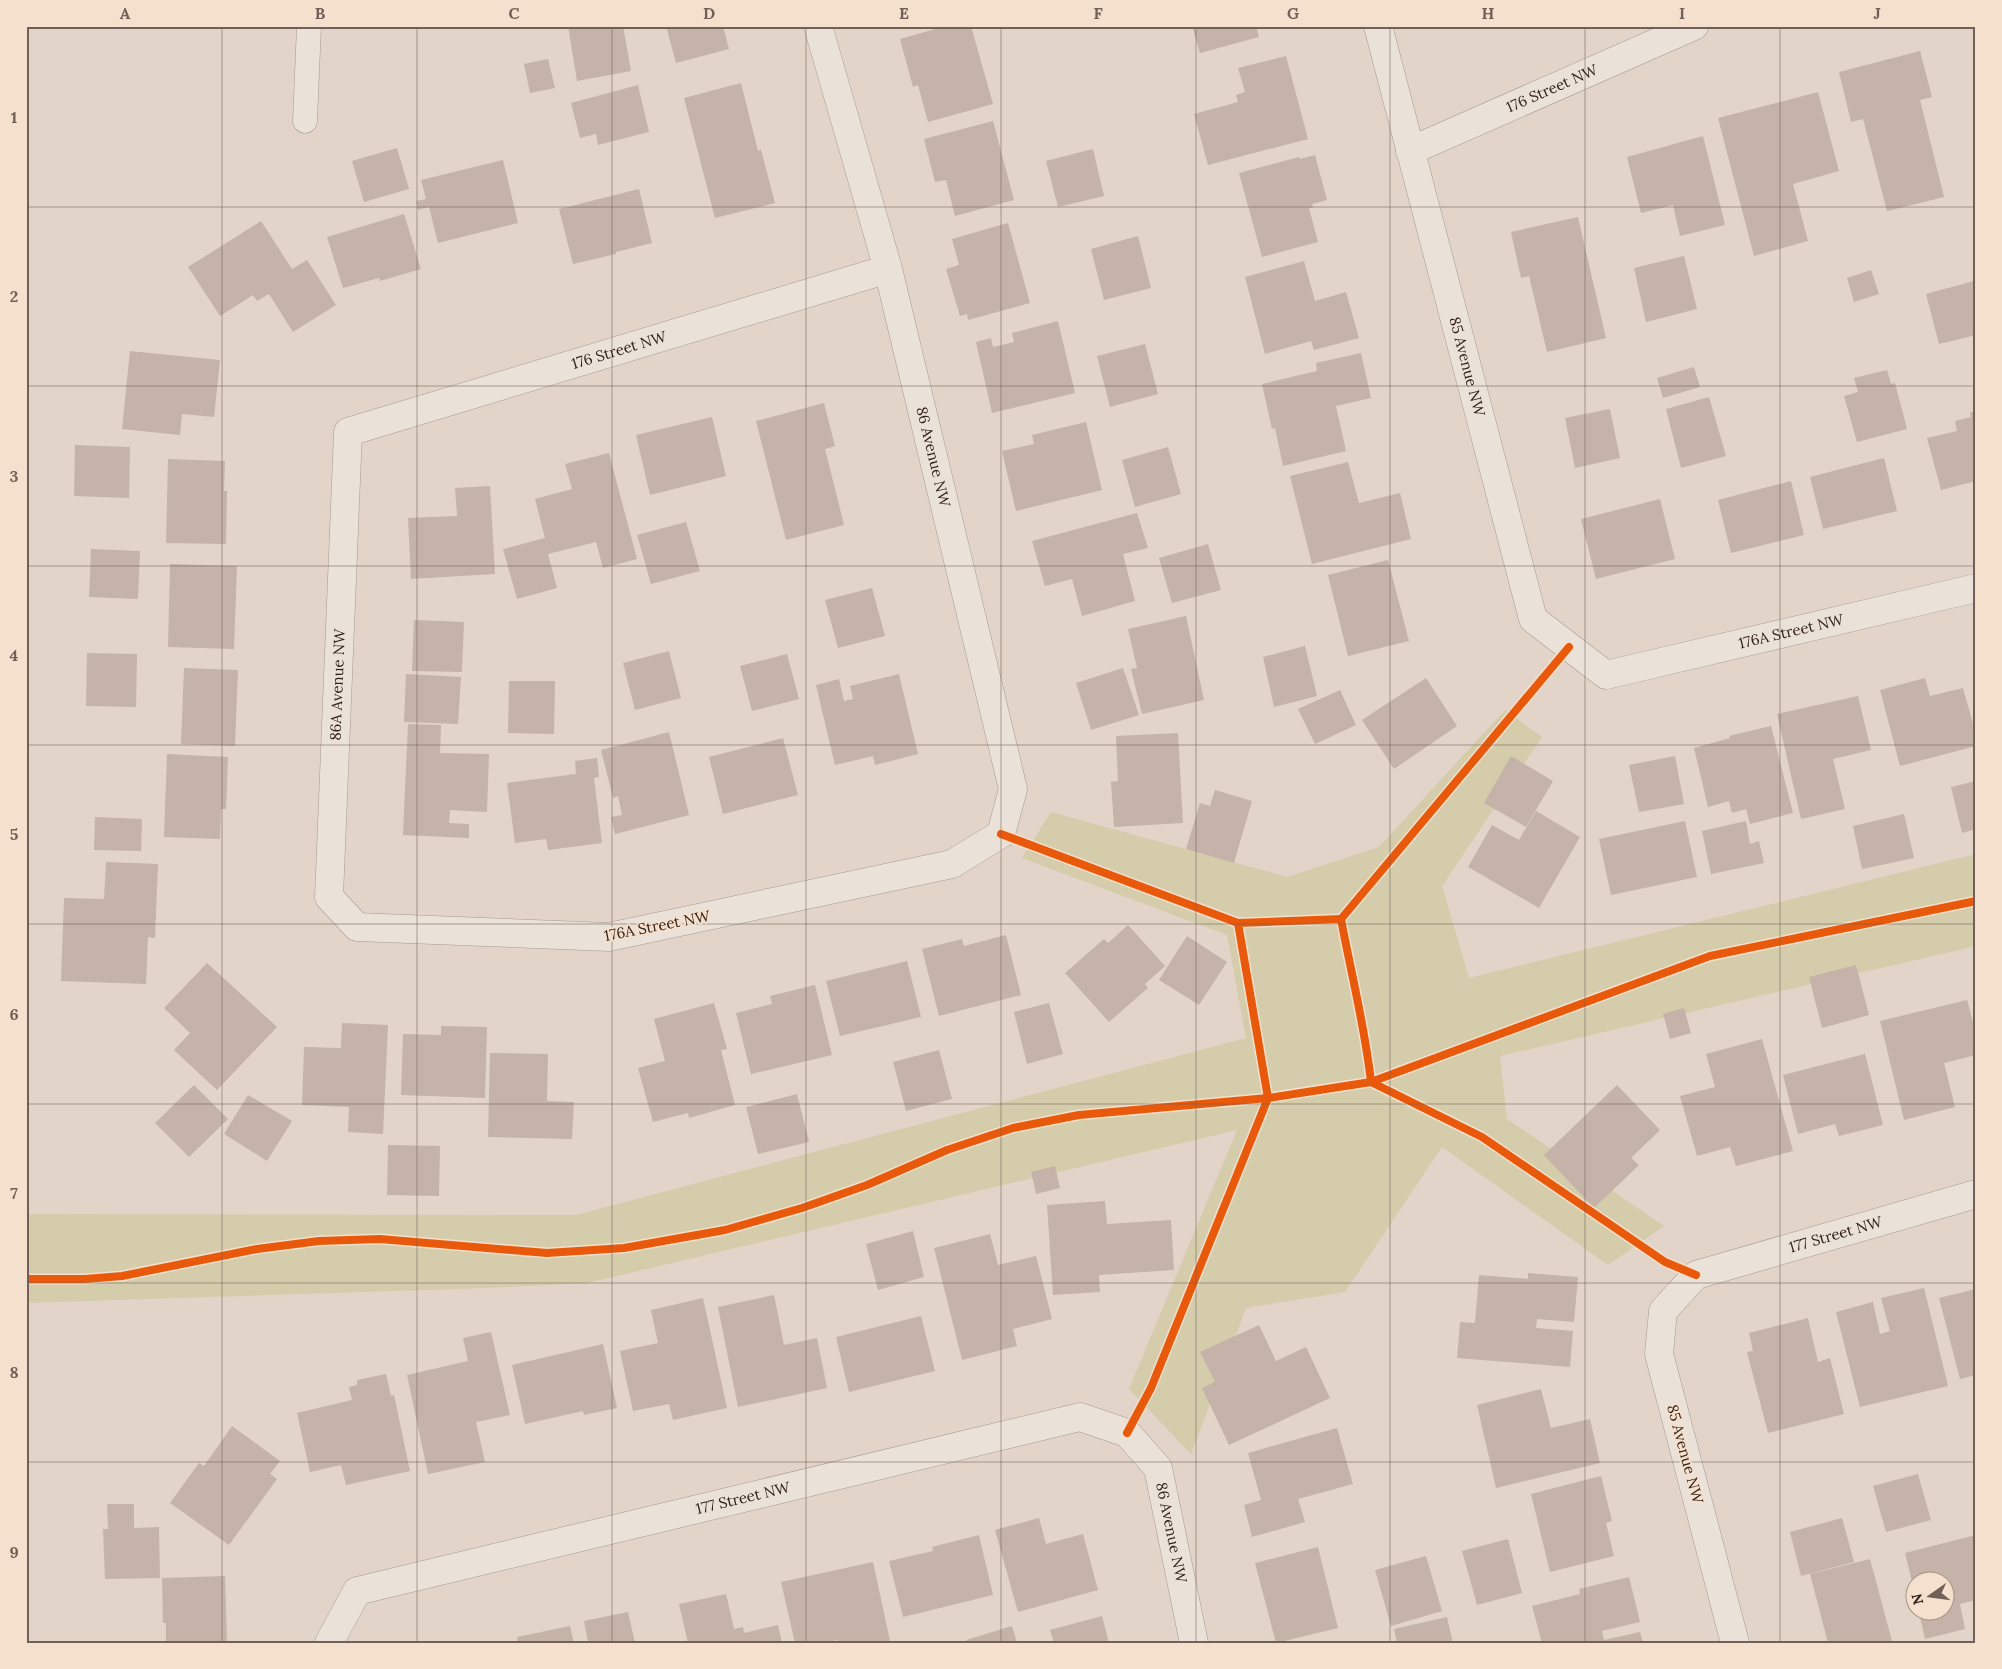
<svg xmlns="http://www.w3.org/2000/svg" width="2002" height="1669" viewBox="0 0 2002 1669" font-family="Lora,serif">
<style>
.green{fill:#d4ccaa}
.building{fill:#c5b2a9}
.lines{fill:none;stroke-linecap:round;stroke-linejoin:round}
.lane-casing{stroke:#a69a92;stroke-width:25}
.street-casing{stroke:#a69a92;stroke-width:29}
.lane{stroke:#eae1d9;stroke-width:24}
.street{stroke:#eae1d9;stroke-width:28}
.cycleway-casing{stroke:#f4e0cc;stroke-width:11}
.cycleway{stroke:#e8590c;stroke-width:8}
.grid{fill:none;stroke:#706058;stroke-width:1;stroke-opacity:0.55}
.labels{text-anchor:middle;stroke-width:4;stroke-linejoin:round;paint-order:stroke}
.street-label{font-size:15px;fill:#33221b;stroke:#f4e0cc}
.neatline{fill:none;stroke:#706058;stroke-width:2}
.grid-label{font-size:16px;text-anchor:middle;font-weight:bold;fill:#706058}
</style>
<rect width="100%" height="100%" fill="#e2d4c8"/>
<path class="green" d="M1505 710 1542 737 1442 886 1469 978 1976 854V946L1500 1056 1507 1119 1664 1226 1608 1265 1442 1147 1345 1292 1246 1308 1191 1454 1129 1389 1237 1130 587 1283 486 1288 26 1303V1214L576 1215 1246 1038 1227 935 1022 858 1051 812 1287 877 1379 847Z"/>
<g class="building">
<path d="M568 26H623L631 71 577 81Z"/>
<path d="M666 26H723L729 49 676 63Z"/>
<path d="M946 26H971L993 104 928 122 918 85 913 87 900 39Z"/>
<path d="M1192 26H1256L1259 37 1200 53Z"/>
<path d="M1920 51 1932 97 1920 100 1944 197 1887 211 1863 119 1851 122 1839 72Z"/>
<path d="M1286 56 1308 139 1208 165 1194 114 1238 102 1236 95 1245 92 1238 68Z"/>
<path d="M548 59 555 88 530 93 524 64Z"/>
<path d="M741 83 758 151 761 150 775 203 715 218 684 98Z"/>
<path d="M638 85 649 132 598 145 596 134 580 138 571 103Z"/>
<path d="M1818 92 1839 171 1793 184 1808 241 1754 256 1718 118Z"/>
<path d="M993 121 1014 200 955 216 946 180 935 182 924 139Z"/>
<path d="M1703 136 1725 225 1680 236 1673 205 1641 213 1627 157Z"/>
<path d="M397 148 409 189 364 202 352 161Z"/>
<path d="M1093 149 1104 196 1058 207 1046 161Z"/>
<path d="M1315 155 1327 200 1312 204 1313 207 1309 208 1318 242 1262 257 1239 173 1299 157 1300 159Z"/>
<path d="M503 160 518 223 438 243 429 207 418 210 416 201 426 199 421 180Z"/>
<path d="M639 189 652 243 616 252V254L573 264 559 209Z"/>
<path d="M404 214 421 269 380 281 379 278 343 288 327 237Z"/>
<path d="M1578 217 1606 338 1547 352 1529 276 1521 278 1511 232Z"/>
<path d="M261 221 292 269 307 260 336 305 293 332 269 294 257 301 253 295 220 316 188 267Z"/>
<path d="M1008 223 1030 303 968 320 967 314 960 316 946 269 959 265 952 239Z"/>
<path d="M1138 236 1151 288 1104 300 1091 249Z"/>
<path d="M1684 256 1697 309 1646 322 1634 268Z"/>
<path d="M1304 261 1315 301 1346 292 1359 338 1314 350 1311 341 1265 354 1245 277Z"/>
<path d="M1871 270 1879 294 1854 302 1847 278Z"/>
<path d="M1974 281 1976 288V335L1939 344 1926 294Z"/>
<path d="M1058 321 1075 393 992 413 976 342 991 338 993 347 1014 342 1012 333Z"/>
<path d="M1145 344 1158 394 1110 407 1097 356Z"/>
<path d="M130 351 220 360 214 417 182 414 180 435 122 429Z"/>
<path d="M1361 353 1371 398 1336 406 1346 451 1283 466 1275 428 1272 429 1262 384 1317 371 1316 363Z"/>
<path d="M1694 367 1700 387 1663 398 1657 378Z"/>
<path d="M1887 370 1891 384 1895 383 1907 429 1857 442 1844 396 1858 392 1854 378Z"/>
<path d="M1709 397 1726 456 1681 468 1666 409Z"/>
<path d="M824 403 835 446 825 449 844 525 786 540 756 421Z"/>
<path d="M1976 408V481L1941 490 1927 438 1957 431 1955 421 1971 417 1970 412H1973Z"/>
<path d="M1610 409 1620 458 1575 468 1565 418Z"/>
<path d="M712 417 726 476 650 495 636 435Z"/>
<path d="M1086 422 1102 490 1016 511 1002 451 1034 444 1032 435Z"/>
<path d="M75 445 130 447 129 498 74 496Z"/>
<path d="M1168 447 1181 494 1135 507 1122 460Z"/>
<path d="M609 453 637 559 603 568 596 542 548 554 557 588 517 599 503 549 545 538 535 499 572 489 565 464Z"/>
<path d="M1884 458 1897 511 1823 529 1810 477Z"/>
<path d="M168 459 225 461 224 491H227L226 544 166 543Z"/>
<path d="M1348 462 1359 503 1400 493 1411 539 1312 564 1290 476Z"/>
<path d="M1791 481 1804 535 1731 553 1718 500Z"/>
<path d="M490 486 495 574 411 579 408 518 457 516 455 488Z"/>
<path d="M1660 499 1675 559 1596 579 1581 519Z"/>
<path d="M1137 513 1148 548 1123 554 1135 601 1082 616 1072 579 1045 586 1032 541Z"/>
<path d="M686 522 700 571 651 584 637 535Z"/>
<path d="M1208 544 1221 590 1172 603 1159 558Z"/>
<path d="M91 549 140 551 138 599 89 597Z"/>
<path d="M1388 560 1409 641 1348 656 1328 575Z"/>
<path d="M170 564 237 566 234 649 168 647Z"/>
<path d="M872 588 885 636 838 648 825 600Z"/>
<path d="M1186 616 1204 700 1142 714 1131 669 1137 668 1128 629Z"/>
<path d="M414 620 464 622 462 672 412 671Z"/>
<path d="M1305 646 1317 696 1274 707 1263 657Z"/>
<path d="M669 651 681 698 635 710 623 663Z"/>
<path d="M87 653 137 654 136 707 86 706Z"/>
<path d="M787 654 799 699 752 711 740 666Z"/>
<path d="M184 668 238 670 235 746 181 744Z"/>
<path d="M1123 668 1139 715 1091 730 1076 683Z"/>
<path d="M406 674 461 677 458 724 404 722Z"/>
<path d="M899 674 918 754 875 765 873 756 835 765 816 685 839 679 844 701 853 699 850 686Z"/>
<path d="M1426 678 1457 726 1394 769 1362 720Z"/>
<path d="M1925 678 1930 696 1963 688 1976 735V746L1900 766 1880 690Z"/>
<path d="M509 681H555L554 734 508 733Z"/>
<path d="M1340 690 1356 725 1315 744 1298 709Z"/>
<path d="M1858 696 1871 750 1833 759 1845 809 1801 819 1777 714Z"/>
<path d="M408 724 441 725 440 753 489 754 487 812 450 810 449 823 469 824V838L403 835Z"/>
<path d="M1771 726 1793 813 1750 824 1746 809 1732 813 1729 801 1708 807 1694 748 1730 738 1729 736Z"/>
<path d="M669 732 689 815 615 834 611 817 622 815 618 796 613 798 601 750Z"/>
<path d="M1178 733 1183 823 1114 827 1111 782 1118 781 1116 736Z"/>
<path d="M783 738 798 795 723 814 709 757Z"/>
<path d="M167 754 228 757 226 809H221L220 839 164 837Z"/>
<path d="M1511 756 1553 781 1526 827 1484 803Z"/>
<path d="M1675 756 1684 804 1639 812 1629 765Z"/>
<path d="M597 758 599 777 594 778 602 843 548 850 546 839 515 843 507 783 576 774 575 761Z"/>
<path d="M1976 781V829L1962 833 1951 787Z"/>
<path d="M1215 790 1252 801 1234 863 1186 849 1200 803 1210 806Z"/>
<path d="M1536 811 1580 837 1539 908 1468 867 1492 825 1519 840Z"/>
<path d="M1904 814 1914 858 1862 869 1853 826Z"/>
<path d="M95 817 142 819 141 851 94 850Z"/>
<path d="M1685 821 1697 877 1611 895 1599 839Z"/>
<path d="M1746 821 1750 844 1759 841 1764 863 1711 874 1702 831Z"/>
<path d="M106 862 158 864 155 938 148 937 146 984 61 981 64 898 104 899Z"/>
<path d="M1128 925 1165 966 1145 984 1148 988 1109 1022 1065 973 1104 939 1108 943Z"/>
<path d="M1006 935 1021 995 939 1016 922 949 962 939 964 946Z"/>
<path d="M1187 936 1227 962 1199 1005 1159 980Z"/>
<path d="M907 961 921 1017 840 1036 826 981Z"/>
<path d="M207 963 277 1027 217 1090 174 1050 190 1033 164 1008Z"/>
<path d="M1856 965 1869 1015 1822 1028 1809 977Z"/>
<path d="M815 985 832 1055 751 1074 736 1013 772 1004 770 996Z"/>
<path d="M1967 1000 1976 1033V1055L1944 1063 1955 1107 1904 1120 1880 1021Z"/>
<path d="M714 1003 727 1049 721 1050 735 1105 689 1118 688 1113 653 1122 638 1068 665 1061 654 1019Z"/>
<path d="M1049 1003 1063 1054 1027 1064 1014 1012Z"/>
<path d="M1684 1008 1691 1033 1670 1039 1663 1014Z"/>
<path d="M342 1023 388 1025 383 1134 348 1132 349 1107 302 1105 304 1047 341 1048Z"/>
<path d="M441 1026 487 1027 485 1098 401 1095 403 1034 441 1035Z"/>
<path d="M1762 1039 1793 1151 1736 1166 1730 1147 1697 1156 1680 1096 1715 1087 1706 1054Z"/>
<path d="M939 1050 952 1099 906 1111 893 1062Z"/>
<path d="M490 1053 548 1054 547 1101 574 1102 572 1139 488 1137Z"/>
<path d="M1865 1054 1883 1125 1839 1136 1835 1124 1798 1134 1783 1075Z"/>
<path d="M194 1085 228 1119 189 1157 155 1123Z"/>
<path d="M1617 1085 1660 1130 1631 1158 1639 1165 1594 1208 1544 1155Z"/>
<path d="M797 1094 809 1142 758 1154 746 1107Z"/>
<path d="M248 1095 292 1121 267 1161 224 1134Z"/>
<path d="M388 1145 440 1146 439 1196 387 1195Z"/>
<path d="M1055 1166 1060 1188 1036 1194 1031 1172Z"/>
<path d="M1105 1201 1107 1224 1171 1220 1174 1270 1099 1275 1100 1292 1053 1295 1047 1205Z"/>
<path d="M913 1231 924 1277 878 1290 866 1244Z"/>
<path d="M990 1234 998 1265 1036 1256 1052 1319 1013 1329 1017 1346 962 1360 934 1248Z"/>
<path d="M1528 1273 1578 1277 1574 1322 1537 1319 1536 1328 1573 1331 1570 1367 1457 1358 1460 1322 1475 1323 1479 1275 1528 1279Z"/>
<path d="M1924 1288 1948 1386 1860 1407 1836 1312 1873 1302 1880 1334 1890 1331 1881 1298Z"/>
<path d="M1976 1289V1375L1960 1379 1939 1298Z"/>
<path d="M774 1295 784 1345 817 1338 827 1388 738 1407 718 1307Z"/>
<path d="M703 1298 727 1408 673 1420 669 1404 633 1411 620 1351 658 1343 651 1310Z"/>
<path d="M921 1316 935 1371 849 1392 836 1337Z"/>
<path d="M1808 1318 1818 1362 1830 1358 1844 1414 1768 1433 1747 1352 1753 1351 1749 1333Z"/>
<path d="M1259 1325 1276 1361 1306 1347 1330 1398 1229 1445 1202 1388 1215 1382 1200 1352Z"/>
<path d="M491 1332 510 1415 476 1422 485 1462 428 1474 407 1375 468 1361 463 1338Z"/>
<path d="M603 1344 617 1408 584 1415 583 1411 525 1424 512 1365Z"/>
<path d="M386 1374 391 1396 394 1395 410 1471 346 1485 341 1465 310 1472 297 1413 352 1400 349 1387 357 1385V1380Z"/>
<path d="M1541 1389 1551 1428 1590 1419 1600 1463 1496 1488 1477 1405Z"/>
<path d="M232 1426 280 1461 270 1474 277 1479 229 1545 170 1503 199 1463 204 1466Z"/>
<path d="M1337 1428 1353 1484 1298 1499 1305 1522 1252 1537 1244 1505 1261 1500 1248 1453Z"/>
<path d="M1918 1474 1931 1520 1886 1532 1873 1486Z"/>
<path d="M1601 1476 1612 1521 1606 1523 1614 1556 1550 1572 1531 1494Z"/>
<path d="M107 1504H134V1528L159 1527 160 1578 105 1579 103 1529H108Z"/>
<path d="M1039 1518 1046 1544 1083 1534 1098 1590 1018 1612 995 1530Z"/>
<path d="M1842 1518 1854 1562 1801 1576 1790 1532Z"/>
<path d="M979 1535 993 1595 903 1617 889 1561 933 1551 932 1547Z"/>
<path d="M1976 1535V1600L1960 1604 1965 1629 1925 1639 1919 1612H1944V1582H1914V1590L1905 1553Z"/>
<path d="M1508 1539 1522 1593 1477 1605 1462 1551Z"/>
<path d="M1318 1547 1338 1628 1276 1643 1255 1563Z"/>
<path d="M1426 1556 1442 1611 1391 1626 1375 1570Z"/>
<path d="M1870 1559 1892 1641 1885 1643H1828L1810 1574Z"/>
<path d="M873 1562 890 1641 838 1643 837 1640 824 1643H795L781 1582Z"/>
<path d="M225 1576 227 1643H166V1623H163L162 1578Z"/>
<path d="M1629 1577 1640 1622 1602 1631 1604 1640 1640 1632 1643 1643H1542L1532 1606 1580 1594 1579 1589Z"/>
<path d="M726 1594 734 1629 743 1627 744 1633 778 1625 782 1643H688L679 1604Z"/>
<path d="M628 1612 635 1643H588L584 1621Z"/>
<path d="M1102 1616 1109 1643H1054L1050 1630Z"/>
<path d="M1447 1617 1453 1643H1397L1394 1629Z"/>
<path d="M570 1626 574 1643H518L517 1637Z"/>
<path d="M1012 1626 1017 1643H967L966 1640Z"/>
</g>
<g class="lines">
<defs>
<path id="lane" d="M305 121 309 26"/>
<g id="street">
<path id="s1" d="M818 26 888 269 1013 789 1001 834 952 864 609 937 357 927 329 897 348 432 888 269"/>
<path id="s2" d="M1378 26 1533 619 1606 675 1976 588"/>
<path id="s3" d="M1410 151 1694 26"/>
<path id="s4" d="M329 1643 357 1591 1080 1417 1127 1433 1158 1468 1194 1643"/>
<path id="s5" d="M1735 1643 1659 1354 1663 1311 1696 1275 1976 1194"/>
</g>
</defs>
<use href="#lane" class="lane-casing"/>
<use href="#street" class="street-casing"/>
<use href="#lane" class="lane"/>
<use href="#street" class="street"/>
<defs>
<g id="cycleway">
<path d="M1569 647 1341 919C1351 973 1365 1027 1371 1082L1482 1137 1665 1262 1696 1275"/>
<path d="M1001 834 1238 923"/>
<path d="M26 1279H85L122 1276 257 1249 319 1241 380 1239 547 1253 624 1248 725 1230 802 1208 867 1185 947 1150 1013 1128 1079 1115 1268 1098 1371 1082 1710 956 1976 901"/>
<path d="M1127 1433 1151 1388 1268 1098 1238 923 1341 919"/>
</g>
</defs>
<use href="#cycleway" class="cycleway-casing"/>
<use href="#cycleway" class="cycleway"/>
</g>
<path class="grid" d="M222 26V1643M417 26V1643M612 26V1643M806 26V1643M1001 26V1643M1196 26V1643M1390 26V1643M1585 26V1643M1780 26V1643M26 207H1976M26 386H1976M26 566H1976M26 745H1976M26 924H1976M26 1104H1976M26 1283H1976M26 1462H1976"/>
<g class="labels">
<g class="street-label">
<text dy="5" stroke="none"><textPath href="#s3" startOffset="155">176 Street NW</textPath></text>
<text dy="5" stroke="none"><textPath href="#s1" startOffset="2284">176 Street NW</textPath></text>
<text dy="5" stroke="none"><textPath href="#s2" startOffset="352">85 Avenue NW</textPath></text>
<text dy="5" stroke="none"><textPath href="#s1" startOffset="446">86 Avenue NW</textPath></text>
<text dy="5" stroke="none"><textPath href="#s2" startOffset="895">176A Street NW</textPath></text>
<text dy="5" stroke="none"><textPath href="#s1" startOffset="1748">86A Avenue NW</textPath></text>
<text transform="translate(657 926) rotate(-11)" y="5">176A Street NW</text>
<text dy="5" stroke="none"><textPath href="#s5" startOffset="536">177 Street NW</textPath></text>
<text transform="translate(1685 1454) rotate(75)" y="5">85 Avenue NW</text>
<text dy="5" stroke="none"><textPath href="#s4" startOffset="456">177 Street NW</textPath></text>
<text dy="5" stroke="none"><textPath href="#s4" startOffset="965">86 Avenue NW</textPath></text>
</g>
</g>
<rect width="2002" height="1669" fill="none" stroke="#f4e0cc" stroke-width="55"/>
<g transform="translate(1930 1596) rotate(256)"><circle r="24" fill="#f4e0cc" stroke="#a79485"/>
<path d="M0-4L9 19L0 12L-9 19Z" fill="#706058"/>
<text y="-8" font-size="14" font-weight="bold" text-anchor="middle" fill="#33221b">N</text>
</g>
<rect x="28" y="28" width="1946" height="1614" class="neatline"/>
<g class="grid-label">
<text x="125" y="19">A</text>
<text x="320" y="19">B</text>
<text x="514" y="19">C</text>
<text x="709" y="19">D</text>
<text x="904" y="19">E</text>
<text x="1098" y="19">F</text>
<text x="1293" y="19">G</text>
<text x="1488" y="19">H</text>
<text x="1682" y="19">I</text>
<text x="1877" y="19">J</text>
<text x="14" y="123">1</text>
<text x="14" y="302">2</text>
<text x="14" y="482">3</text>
<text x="14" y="661">4</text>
<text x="14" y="840">5</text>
<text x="14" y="1020">6</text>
<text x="14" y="1199">7</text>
<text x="14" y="1378">8</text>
<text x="14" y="1558">9</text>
</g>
</svg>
